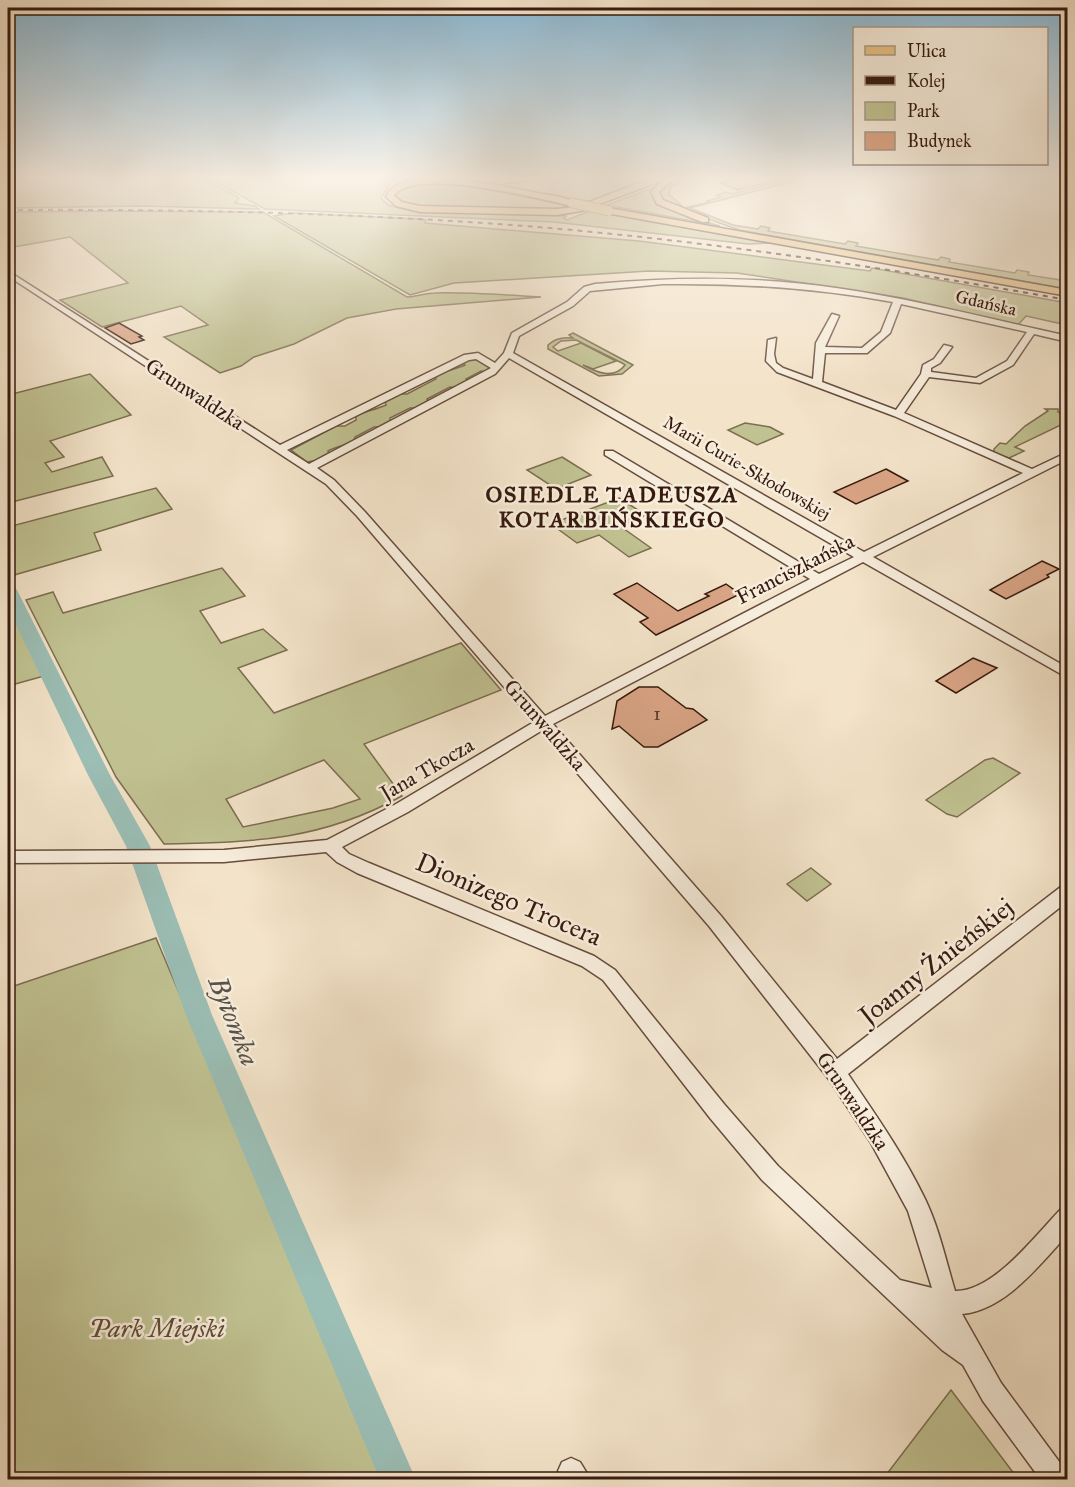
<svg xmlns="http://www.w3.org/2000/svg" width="1075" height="1487" viewBox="0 0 1075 1487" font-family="'IM FELL Great Primer',serif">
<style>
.green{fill:#c1c292;stroke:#7c6e50;stroke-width:1.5;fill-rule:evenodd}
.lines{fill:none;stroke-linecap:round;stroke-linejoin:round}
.river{fill:#9bbeb5;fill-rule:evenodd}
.building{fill:#daa586;stroke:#371a0e;stroke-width:1.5}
.minor-casing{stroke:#664c3d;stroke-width:3}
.major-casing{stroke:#371a0e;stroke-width:3}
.minor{fill:#f7eddc;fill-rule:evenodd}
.major{fill:#eac284;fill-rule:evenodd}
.rail{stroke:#371a0e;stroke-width:2;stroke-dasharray:5 5;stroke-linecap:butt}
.major-bridge-casing{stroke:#371a0e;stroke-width:10;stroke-linecap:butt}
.major-bridge{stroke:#eac284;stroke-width:9}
.labels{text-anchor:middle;stroke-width:5;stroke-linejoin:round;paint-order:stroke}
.far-street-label{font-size:18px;fill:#371a0e;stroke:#f7eddc}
.number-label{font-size:18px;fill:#603d2c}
.street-label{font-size:21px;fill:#371a0e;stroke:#f7eddc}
.far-district-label{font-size:22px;font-weight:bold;letter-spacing:1.5px;fill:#371a0e;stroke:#f7eddc}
.near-street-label{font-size:26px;fill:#371a0e;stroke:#f7eddc}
.near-park-label{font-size:26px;font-style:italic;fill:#604c36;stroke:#f7eddc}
.near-water-label{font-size:27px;font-style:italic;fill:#5a5348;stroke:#f7eddc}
</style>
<rect width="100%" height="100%" fill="#f3e3c9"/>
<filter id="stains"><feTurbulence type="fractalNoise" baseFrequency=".00333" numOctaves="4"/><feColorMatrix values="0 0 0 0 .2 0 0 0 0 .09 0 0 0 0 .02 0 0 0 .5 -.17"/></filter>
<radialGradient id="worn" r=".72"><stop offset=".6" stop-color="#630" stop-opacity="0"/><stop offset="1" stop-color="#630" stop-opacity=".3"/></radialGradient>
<g class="green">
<path d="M8 178H203L239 198 235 203 255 206 259 209 142 206 8 208Z"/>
<path d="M209 178H394L381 198 388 205 412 211 567 216 563 218 567 220 592 210 770 243 748 244 554 222 265 209Z"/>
<path d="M545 178H630L644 183 566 210 428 208 406 205 393 197 398 189 430 182 470 186 565 205 563 206 569 208 588 201 482 182H513Z"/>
<path d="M678 178H693L671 186 669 194 684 208 710 202 707 201 721 197 716 195 726 192 732 194 778 182 773 180 806 178 690 208 733 225 758 229 761 226 770 228 768 231 845 244 848 241 858 243 856 246 938 260 941 257 950 259 949 262 1015 273 1017 270 1029 272 1028 275 1067 281V289L739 230 664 203 658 191Z"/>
<path d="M655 187 652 192C657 210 703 221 720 226L607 205Z"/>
<path d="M108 211 263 212 407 297C416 297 425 293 435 293 470 292 506 295 541 297L396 309 347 318 294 344 254 357 241 366 220 373 164 337 208 325 181 306 102 327 60 300 128 283 70 237 8 248V212Z"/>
<path d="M293 213 419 219 426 220 425 223 639 241 870 271 872 268 1067 303V325L1026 316 1018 325 903 298 737 273 649 271 454 283 410 295 274 216Z"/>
<path d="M573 333 633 365 622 374 599 376 548 349V345C555 338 563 337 573 338L569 335ZM576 340 622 363 625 365C614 380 596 372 583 365L593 369 616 361 581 343 558 351 553 347 561 341Z"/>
<path d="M469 359 480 360 489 367 488 372 481 371 466 379 468 382 457 388 450 387 427 399 428 403 417 408H410L390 418V423L381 427H374L355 437 354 441C345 446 337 446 328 451L329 454 319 460 307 462 291 450 336 426H345L356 420V416C366 411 375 410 386 405L385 401 398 394H407L436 379 435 376C446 370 454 370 465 365L462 362Z"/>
<path d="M90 374 131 415 50 441 64 457 45 463 52 472 102 457 113 476 8 503V395Z"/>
<path d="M1045 409H1058V412L1067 415V422L1015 447 1024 451 1009 458 994 454V449L1000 443 1006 444 1025 426 1048 411Z"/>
<path d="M745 423 770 427 783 434 757 445 728 430Z"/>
<path d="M562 457 591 475 556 489 527 470Z"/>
<path d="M156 488 172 509 94 533 101 550 14 575 8 563V527Z"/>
<path d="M619 498 646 515 620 526 651 548 629 557 599 535 577 543 551 524Z"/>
<path d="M222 568 245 596 200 611 221 643 263 629 287 650 238 668 274 713 461 643 501 690 364 744 402 796C320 841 254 842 164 844L116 777 26 600 53 592 63 613ZM324 760 360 799 333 808 243 827 226 799Z"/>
<path d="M8 602 44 676 8 686Z"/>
<path d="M993 758 1020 773 957 817 947 814 926 800 985 760Z"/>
<path d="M811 868 831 884 807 901 787 884Z"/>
<path d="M156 938 384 1479H8V988Z"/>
<path d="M951 1390 1018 1479H883Z"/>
</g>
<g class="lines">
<path class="river" d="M8 585 14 586 17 590 110 775 150 846 212 1015 416 1480H380L186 1015 126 846 88 775 8 608Z"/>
</g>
<g class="building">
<path d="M740 178H768L769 182 738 190 720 183Z"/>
<path d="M119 323 142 336 139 337 144 340 131 344 105 328Z"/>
<path d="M886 469 908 481 856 504 834 492Z"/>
<path d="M1042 561 1059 569 1047 575 1049 577 1006 599 990 590Z"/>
<path d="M637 583 678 611 709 596 705 594 726 584 740 594 656 635 640 622 648 618 614 594Z"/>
<path d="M973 658 997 668 956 693 936 681Z"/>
<path d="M639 687H658L686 708 693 709 707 720 658 747H644L619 726 612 729 617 701Z"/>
</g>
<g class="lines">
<defs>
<g id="minor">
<path d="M677 178 667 183 664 181 667 178Z"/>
<path d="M8 271 280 445 464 355 478 353 495 363 504 353 512 333 567 302 584 287 595 284C675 277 756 276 836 288 914 299 990 319 1068 336V342L1034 334 1013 365 980 383 929 377 904 413 1032 469 1068 452V459L873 557 1068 668V678L863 562 553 724 721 916 837 1059 1062 886 1068 884V901L848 1074C875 1114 904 1155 925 1199 939 1228 946 1261 955 1291 993 1292 1035 1236 1060 1210L1068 1207V1234C1040 1264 1006 1310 962 1314L1001 1383 1066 1471 1068 1480H1041L983 1401 963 1365 942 1350 762 1180 710 1118 614 994 603 980 582 966 357 873 337 862 326 852 224 862 8 863V851L224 850 327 840 396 804 534 722 357 516 326 484 8 276ZM663 284C741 283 817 288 893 302L881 332 862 348 825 347 839 316 832 314 816 343 813 379 783 368 776 363 774 354 776 338 768 340 766 361 777 372 894 416 1023 473 864 552 513 353 519 336 573 306 590 291ZM901 304 1027 332 1007 361 976 378 931 372V368L940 363 952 347 944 345 934 359 923 365 921 374 896 410 822 382 825 353H867L890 333ZM509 358 854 557 819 574 613 451H605V455L810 579 545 716 365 512 334 480 317 468 495 374ZM476 359 491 368 309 464 287 450 469 360ZM541 731 709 926 828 1078 871 1143 908 1211 932 1288 900 1280 778 1166 724 1104 615 970 594 956 369 863 349 854 342 847 408 812Z"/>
<path d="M571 1458 580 1462 591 1480H562L558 1471 562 1462Z"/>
</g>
<g id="major">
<path d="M510 178H543L499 184 495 182Z"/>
<path d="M652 178 667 179 671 181 659 192 663 200 708 218V222H702L657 204 651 192 663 180 581 211 557 215 420 212 396 206 386 197C400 161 503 187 532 192 545 195 565 196 576 203L572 206C540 199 414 166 394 196L402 202 420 206 557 209 576 207Z"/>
<path d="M609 208 1068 290V296L606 213V209Z"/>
</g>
</defs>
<use href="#minor" class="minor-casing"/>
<use href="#major" class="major-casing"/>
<use href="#minor" class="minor"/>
<use href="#major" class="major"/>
<path class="rail" d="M8 210C185 209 361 213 538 227 716 242 892 269 1068 300"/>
<defs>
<path id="major-bridge" d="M572 203 609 211"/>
</defs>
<use href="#major-bridge" class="major-bridge-casing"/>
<use href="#major-bridge" class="major-bridge"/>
</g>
<linearGradient id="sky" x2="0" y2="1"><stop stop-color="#89b8d4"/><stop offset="0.46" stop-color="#faf2e7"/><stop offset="1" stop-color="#faf2e7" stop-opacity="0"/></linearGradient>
<rect width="1075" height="387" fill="url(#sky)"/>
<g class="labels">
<g class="far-street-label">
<text transform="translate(986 303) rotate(13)" y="6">Gdańska</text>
<text transform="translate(747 468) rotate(30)" y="6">Marii Curie-Skłodowskiej</text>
</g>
<g class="number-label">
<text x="657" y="720">1</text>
</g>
<g class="street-label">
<text transform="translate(195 394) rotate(33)" y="7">Grunwaldzka</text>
<text transform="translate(795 569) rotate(-27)" y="7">Franciszkańska</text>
<text transform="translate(545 725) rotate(49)" y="7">Grunwaldzka</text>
<text transform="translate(427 769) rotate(-30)" y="7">Jana Tkocza</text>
<text transform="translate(853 1101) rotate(56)" y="7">Grunwaldzka</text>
</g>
<g class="far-district-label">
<text x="612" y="502">OSIEDLE TADEUSZA<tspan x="612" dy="25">KOTARBIŃSKIEGO</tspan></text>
</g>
<g class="near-street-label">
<text transform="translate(509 899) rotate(23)" y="9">Dionizego Trocera</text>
<text transform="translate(936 961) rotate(-38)" y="9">Joanny Żnieńskiej</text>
</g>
<g class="near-park-label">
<text x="157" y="1337">Park Miejski</text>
</g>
<g class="near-water-label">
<text transform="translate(234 1021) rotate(68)" y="9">Bytomka</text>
</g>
</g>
<rect width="1075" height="1487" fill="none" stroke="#f3e3c9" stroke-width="30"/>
<rect x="9" y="9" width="1057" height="1469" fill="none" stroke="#371a0e" stroke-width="3"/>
<rect x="15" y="15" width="1045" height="1457" fill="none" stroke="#371a0e" stroke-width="1.5"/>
<rect x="853" y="27" width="195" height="138" fill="#f7eddc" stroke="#aa998a" stroke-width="1.5"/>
<rect x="865" y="46" width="30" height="9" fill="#eac284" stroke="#aa998a" stroke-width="1.5"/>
<text x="907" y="57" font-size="18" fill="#371a0e">Ulica</text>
<rect x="865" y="76" width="30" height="9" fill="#371a0e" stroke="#aa998a" stroke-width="1.5"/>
<text x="907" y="87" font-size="18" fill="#371a0e">Kolej</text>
<rect x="865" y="102" width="30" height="18" fill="#c1c292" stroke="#aa998a" stroke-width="1.5"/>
<text x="907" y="117" font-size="18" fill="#371a0e">Park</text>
<rect x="865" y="132" width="30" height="18" fill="#daa586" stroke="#aa998a" stroke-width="1.5"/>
<text x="907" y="147" font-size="18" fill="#371a0e">Budynek</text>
<rect width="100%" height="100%" filter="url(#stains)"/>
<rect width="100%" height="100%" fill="url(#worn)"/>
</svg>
